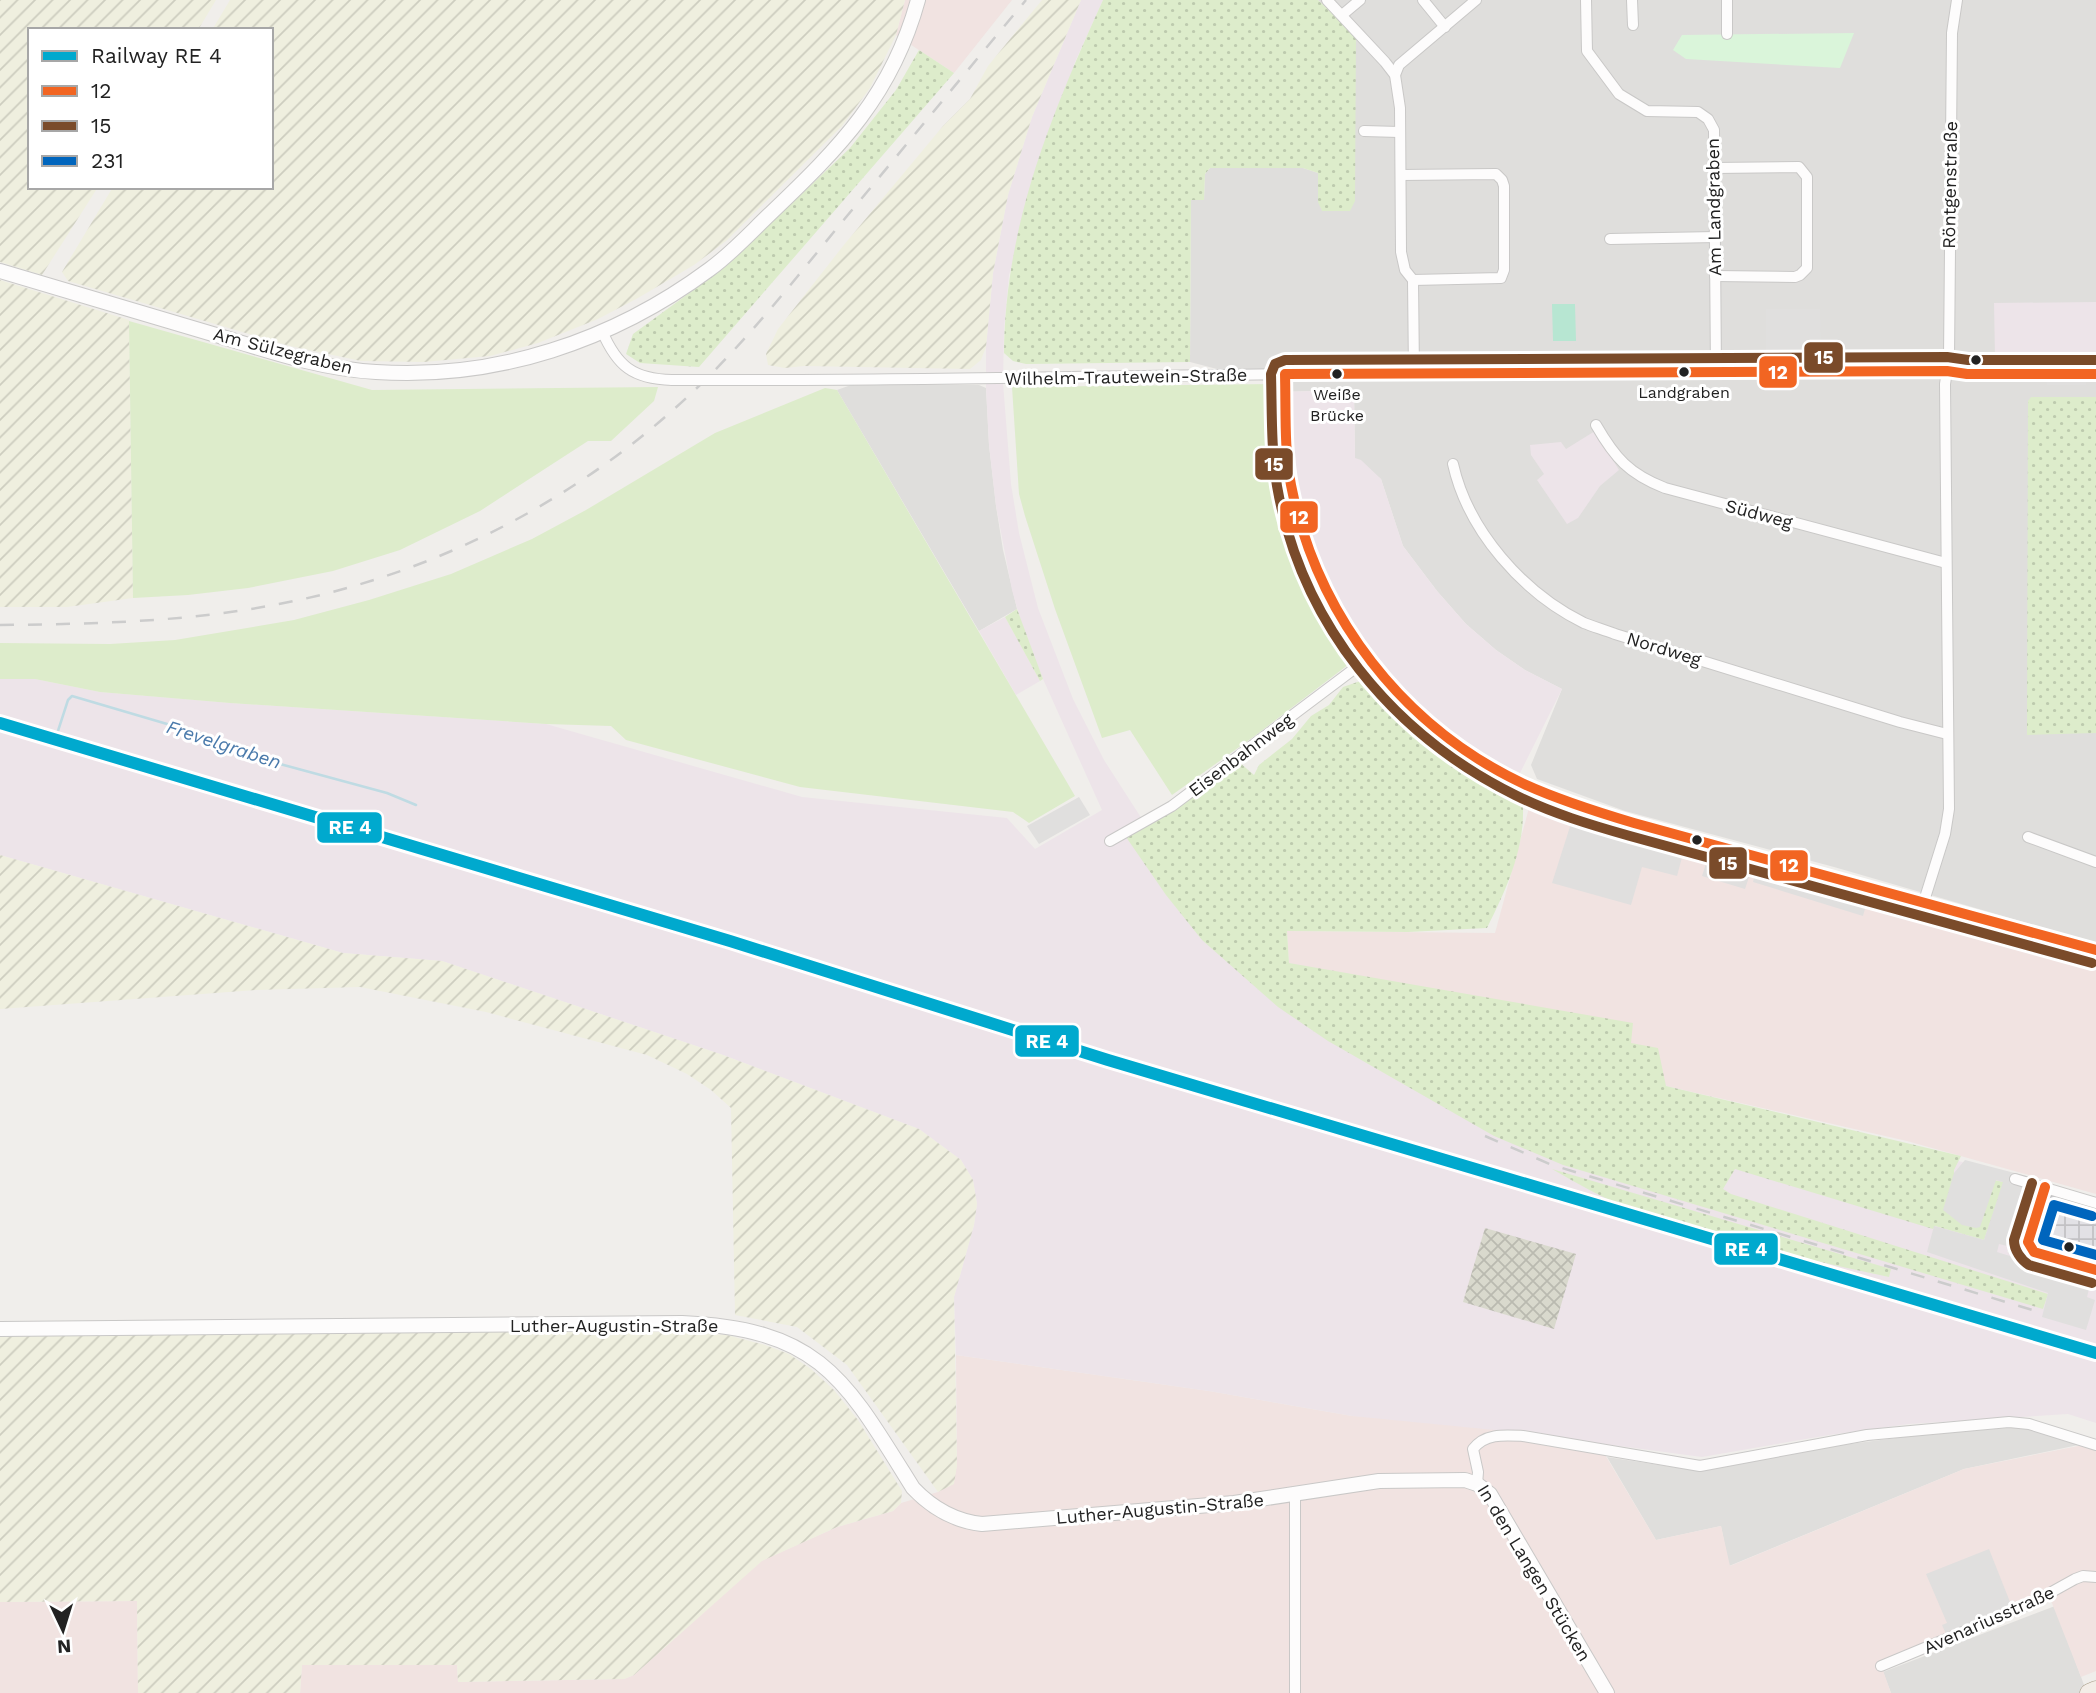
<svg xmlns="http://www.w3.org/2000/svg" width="2096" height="1693" viewBox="0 0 2096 1693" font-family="'Work Sans',sans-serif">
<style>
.residential{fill:#dfdedc}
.commercial{fill:#f1e3e1}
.industrial{fill:#ede4e9}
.construction{fill:url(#construction-cross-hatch)}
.farmland{fill:url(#farmland-furrows)}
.grass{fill:url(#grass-dots)}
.park{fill:#daf5da}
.garden{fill:#ddeccb}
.pitch{fill:#b7e6d2}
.parking{fill:#e0dfde}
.plaza{fill:url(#plaza-grid)}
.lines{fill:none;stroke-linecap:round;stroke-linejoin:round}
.stream{stroke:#bfdbe3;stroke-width:2.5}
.minor-casing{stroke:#c9c8c7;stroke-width:12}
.tertiary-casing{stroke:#c9c8c7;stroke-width:16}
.primary-casing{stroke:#a79c86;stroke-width:19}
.minor{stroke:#fdfcfc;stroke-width:10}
.tertiary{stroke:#fdfcfc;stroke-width:14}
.primary{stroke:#f3ede7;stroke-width:18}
.rail{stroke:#ccc;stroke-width:2.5;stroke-dasharray:14 14;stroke-linecap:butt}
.minor-bridge-casing{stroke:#c9c8c7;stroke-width:12;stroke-linecap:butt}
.minor-bridge{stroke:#fdfcfc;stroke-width:10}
.bus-1-casing{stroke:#fff;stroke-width:16}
.bus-2-casing{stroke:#fff;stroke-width:16}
.bus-3-casing{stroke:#fff;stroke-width:16}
.bus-1{stroke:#f26522;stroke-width:10}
.bus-2{stroke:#7a4b2a;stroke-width:10}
.bus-3{stroke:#0065bd;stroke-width:10}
.rail-1-casing{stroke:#fff;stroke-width:18}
.rail-1{stroke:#00a9ce;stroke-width:12}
.bus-dot{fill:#222;stroke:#fff;stroke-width:2.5}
.labels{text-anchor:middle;stroke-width:6;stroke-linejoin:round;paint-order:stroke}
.bus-label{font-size:16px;fill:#222;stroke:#fff}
.street-label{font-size:18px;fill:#222;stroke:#fff}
.water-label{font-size:19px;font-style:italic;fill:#4a7aab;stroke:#fff}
.line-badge{stroke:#fff;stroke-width:2.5}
.badge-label{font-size:19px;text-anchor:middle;font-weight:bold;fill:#fff}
</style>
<defs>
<pattern id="construction-cross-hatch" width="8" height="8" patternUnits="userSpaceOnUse" patternTransform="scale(1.75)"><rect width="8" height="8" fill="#d9d9cd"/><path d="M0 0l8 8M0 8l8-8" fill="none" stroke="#babab0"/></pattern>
<pattern id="farmland-furrows" width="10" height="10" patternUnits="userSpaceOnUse" patternTransform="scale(1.75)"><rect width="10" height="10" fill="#efefdf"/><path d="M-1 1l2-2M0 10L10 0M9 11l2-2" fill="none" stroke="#cdcdbf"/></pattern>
<pattern id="grass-dots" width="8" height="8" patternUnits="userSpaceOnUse" patternTransform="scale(1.75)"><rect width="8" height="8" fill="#ddeccb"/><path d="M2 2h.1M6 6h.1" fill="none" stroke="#bdcaae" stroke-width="1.8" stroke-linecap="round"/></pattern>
<pattern id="plaza-grid" width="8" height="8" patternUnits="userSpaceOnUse" patternTransform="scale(1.75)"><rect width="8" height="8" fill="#e2e1e5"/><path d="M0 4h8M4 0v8" fill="none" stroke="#c2c1c4"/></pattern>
</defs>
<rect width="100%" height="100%" fill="#f0eeeb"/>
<g class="residential">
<path d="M1318 0H2096V943L1834 867 1625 811 1537 779 1531 765 1562 689 1525 670 1496 650 1466 624 1437 591 1403 546 1381 479 1355 459 1354 390 1279 392 1275 384 1190 362 1191 199 1204 200 1205 174 1210 168H1303L1318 173V202L1355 37Z"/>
<path d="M851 385H979L986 388 989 445 996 506 1003 550 1017 609 979 631 837 390Z"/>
<path d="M2020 1427 2083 1444 1964 1469 1729 1566 1721 1526 1656 1540 1607 1457 1698 1471 1819 1448 1919 1435Z"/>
<path d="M2055 1606 2087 1693H1891L1883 1672Z"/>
</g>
<g class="commercial">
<path d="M905 0H1012L954 73 896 35Z"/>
<path d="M1532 797 1574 814 2096 963V1194L1907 1141 1666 1086 1289 963 1287 931 1495 933Z"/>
<path d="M956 1355 1209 1391 1352 1416 1462 1419 1598 1443 1656 1540 1721 1526 1730 1566 1964 1469 2083 1445 2096 1448V1671L2081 1677 2046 1588 2018 1606 1880 1662 1891 1693H300L302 1665H457L458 1682 624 1679 634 1675 761 1561 837 1527 893 1511 901 1503 938 1492 953 1484 957 1465Z"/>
<path d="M137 1601 138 1693H0V1602Z"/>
</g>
<g class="industrial">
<path d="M1081 0H1103L1075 62 1009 275 1004 329 1003 383 1011 484 1019 533 1038 608 1073 699 1104 760 1178 875 1289 963 1445 991 1660 1073 1667 1086 2028 1179 2007 1252 2096 1280V1423L2068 1414 1909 1424 1829 1435 1702 1457 1515 1432 1352 1416 1209 1391 956 1355 954 1297 974 1225 977 1204 973 1180 961 1160 919 1129 723 1055 442 961 343 953 0 855V679H35L100 692 230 703 546 724 802 797 1007 818 1035 849 1102 810 1043 679 1024 632 1012 590 996 506 989 445 986 388V347L993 273 1008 195 1032 117Z"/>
<path d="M2096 302V355L1995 356 1994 303Z"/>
<path d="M1354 390 1355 458 1361 460 1381 479 1403 546 1437 591 1466 624 1496 650 1525 670 1562 689 1512 789 1490 779 1442 747 1392 704 1369 678 1332 619 1315 585 1293 521 1288 497 1282 452 1279 392Z"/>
<path d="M1595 431 1619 470 1600 486 1578 518 1567 524 1537 480 1544 474 1531 455 1530 445 1561 442 1566 449Z"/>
<path d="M1005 617 1040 681 1016 695 979 631Z"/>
</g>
<path class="construction" d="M1485 1228 1576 1254 1554 1329 1463 1302Z"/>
<g class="farmland">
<path d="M0 0H216L198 30H30V187H98L42 275 0 262Z"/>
<path d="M230 0H905L896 35 870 88 842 126 726 241 694 265 638 298 598 319 538 343 490 356 424 362 361 361 290 346 68 281 62 272 113 187H271V30H212Z"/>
<path d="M1042 0H1081L1032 117 1008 195 993 273 986 347 981 360 970 369 804 366 785 368 768 365 766 354 778 329 843 246 943 126 970 99 988 66Z"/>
<path d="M0 280 129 320 133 598 67 607H0Z"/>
<path d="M0 855 343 953 442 961 723 1055 919 1129 961 1160 973 1180 977 1204 974 1225 954 1297 957 1465 954 1484 938 1492 847 1365 797 1327 735 1315 731 1108 711 1090 687 1074 647 1055 486 1012 360 987 256 990 0 1009Z"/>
<path d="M644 1331 727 1335 765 1345 789 1354 811 1369 834 1390 858 1420 902 1491 901 1503 893 1511 837 1527 762 1561 634 1675 624 1679 458 1682 457 1665H302L300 1693H138L137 1601 0 1602V1336Z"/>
</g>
<g class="grass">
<path d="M1103 0H1318L1356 36 1355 201 1350 211H1322L1318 202V173L1303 168H1210L1205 174 1204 200H1191L1190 362 1026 364 1013 361 1004 353C1005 225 1051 115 1103 0Z"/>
<path d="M919 50 954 73 699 367 640 363 626 354 633 334 725 267 850 148 896 90Z"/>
<path d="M2031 397H2096V733L2027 735 2028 401Z"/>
<path d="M1017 609 1043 679 1040 681 1005 617Z"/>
<path d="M1369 678C1391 703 1415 726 1441 747 1466 766 1495 779 1522 794 1528 842 1508 886 1487 928L1408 932 1287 931 1289 963 1633 1023 1631 1043 1658 1048 1666 1086 1961 1156 1954 1170V1173L2004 1182 1984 1240 1935 1226 1933 1229 1735 1169 1723 1189 1731 1194 2048 1294 2043 1309 1563 1165 1494 1136 1328 1041 1278 1007 1202 940 1166 895 1126 837 1239 762 1254 775 1259 765 1292 739 1311 716 1329 705 1343 687Z"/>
<path d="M1552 1169 1891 1269 1889 1277C1805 1259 1720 1241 1638 1212 1608 1201 1580 1185 1552 1169Z"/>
</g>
<path class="park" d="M1854 33 1840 68 1686 59 1673 50 1682 35Z"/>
<g class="garden">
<path d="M129 321 372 390 658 387 654 401 611 441H588L480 511 400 550 333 571 248 588 188 595 133 598Z"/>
<path d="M1275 384 1279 392C1281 435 1282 479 1293 521 1306 571 1330 615 1357 658L1256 735 1172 795 1130 730 1102 738 1055 609 1025 516 1019 494 1012 387Z"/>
<path d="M825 388 837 390 1075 796 1029 823 1013 812 800 787 626 740 611 726 546 724 230 703 100 692 35 679H0V643L110 644 175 640 294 620 369 600 451 574 532 539 586 510 715 433Z"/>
</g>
<path class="pitch" d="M1552 304H1575L1576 341H1553Z"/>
<g class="parking">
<path d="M1766 309H1820L1821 357H1766Z"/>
<path d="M2085 362V370L2009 371 2010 363Z"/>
<path d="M2046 378H2086V385H2047Z"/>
<path d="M1079 797 1090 815 1039 844 1027 826Z"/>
<path d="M1574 814 1685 846 1677 876 1642 867 1631 905 1552 883Z"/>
<path d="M1711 848 1868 898 1863 916 1753 882 1754 878 1749 877 1745 889 1702 876Z"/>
<path d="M1988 924 2096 956V963L1986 930Z"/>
<path d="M1965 1160 2026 1176 2007 1246 1999 1244 1997 1252 2091 1281 2087 1297 2095 1300 2086 1330 2042 1317 2048 1293 1927 1252 1934 1226 1984 1240 2003 1182 1996 1180 1980 1227 1976 1228 1962 1225 1943 1210 1954 1173Z"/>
<path d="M1989 1549 2012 1607 1946 1634 1942 1625 1947 1623 1926 1574Z"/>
</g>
<path class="plaza" d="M2051 1195 2096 1210V1265L2085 1263V1261L2045 1247 2043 1249 2039 1248 2034 1244V1233H2037L2045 1205 2043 1204 2044 1201Z"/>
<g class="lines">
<path class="stream" d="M57 734 68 700 72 696 218 739 280 764 387 793 416 805"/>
<defs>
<g id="minor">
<path d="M1327 0 1385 62 1395 75 1400 108 1401 252 1405 270 1413 280 1414 373"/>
<path d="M1423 0 1445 27"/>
<path d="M1586 0 1587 51 1619 94 1647 111 1698 112 1708 119 1714 130 1716 371"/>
<path d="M1632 0 1633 25"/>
<path d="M1342 15 1360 0"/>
<path d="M1727 34V0"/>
<path d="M1395 75 1399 65 1476 0"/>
<path d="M1364 131 1399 132"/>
<path d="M1715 168 1799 167 1807 177V268L1800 275 1795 277 1715 276"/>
<path d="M1401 175 1496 174 1502 180 1504 186V270L1501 278 1413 280"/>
<path d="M1610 239 1716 237"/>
<path d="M602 331C617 366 633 379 672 380"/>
<path d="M1285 374C1286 411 1285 449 1291 485 1315 618 1400 725 1522 783 1592 816 1675 833 1749 854 1865 885 1981 916 2096 950"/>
<path d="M744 380C925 380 1107 376 1288 374 1508 372 1728 372 1947 371L1967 374H2096"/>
<path d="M1596 425C1615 458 1629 474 1665 488L1946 563"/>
<path d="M1453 464C1468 531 1523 593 1584 623 1594 627 1605 630 1615 634L1900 722 1947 734"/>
<path d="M2028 837 2096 862"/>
<path d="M1110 841 1172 806 1366 660"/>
<path d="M1924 901 1945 834 1949 809 1945 384 1949 358 1952 33 1957 0"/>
<path d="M2015 1179 2096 1203"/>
<path d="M1477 1484 1478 1472 1473 1449C1485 1433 1505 1435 1523 1436L1700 1466 1867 1435 2009 1422 2029 1424 2096 1445"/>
<path d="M1295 1495V1693"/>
<path d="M1881 1666 2030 1604 2075 1579 2083 1576 2096 1577"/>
</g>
<g id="tertiary">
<path d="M0 271C72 292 144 314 216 335 268 351 321 369 376 372 496 380 613 341 710 269 732 253 751 232 771 213 840 147 892 95 918 0"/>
<path d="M0 1329 682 1323C821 1329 845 1379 913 1488 932 1508 954 1521 982 1524L1234 1503 1379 1481 1465 1480 1477 1484 1490 1494 1607 1693"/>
</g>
<path id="primary" d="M2089 1693 2096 1690"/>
</defs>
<use href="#minor" class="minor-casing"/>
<use href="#tertiary" class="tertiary-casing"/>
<use href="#primary" class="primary-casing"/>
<use href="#minor" class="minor"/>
<use href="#tertiary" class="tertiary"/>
<use href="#primary" class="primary"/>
<g class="rail">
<path d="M0 625C93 624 187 622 279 604 443 573 598 490 715 370 762 322 804 268 847 216 907 144 966 72 1026 0"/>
<path d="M1485 1136 1552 1165 2039 1312"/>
</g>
<defs>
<path id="minor-bridge" d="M672 380H744"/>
</defs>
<use href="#minor-bridge" class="minor-bridge-casing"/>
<use href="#minor-bridge" class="minor-bridge"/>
<defs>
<g id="bus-1">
<path d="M2096 374H1967L1947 371 1285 374C1286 411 1284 449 1291 485 1317 616 1403 727 1524 784 1559 800 1597 812 1634 823L2096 950"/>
<path d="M2045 1187 2028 1242 2034 1252 2096 1270"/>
</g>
<g id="bus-2">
<path d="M2092 963 1630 836C1591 825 1551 813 1515 795 1392 734 1301 623 1277 486 1271 449 1272 411 1271 374L1275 364 1285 360 1947 357 1968 360H2096"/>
<path d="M2032 1183 2014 1240C2014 1250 2021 1260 2029 1265L2092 1283"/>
</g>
<path id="bus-3" d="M2092 1216 2054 1205 2043 1240 2096 1255"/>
</defs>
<use href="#bus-1" class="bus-1-casing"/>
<use href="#bus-2" class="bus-2-casing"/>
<use href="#bus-3" class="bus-3-casing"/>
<use href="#bus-1" class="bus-1"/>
<use href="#bus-2" class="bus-2"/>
<use href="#bus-3" class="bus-3"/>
<defs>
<path id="rail-1" d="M0 723 730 941 1108 1060 2096 1353"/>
</defs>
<use href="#rail-1" class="rail-1-casing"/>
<use href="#rail-1" class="rail-1"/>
</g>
<g class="bus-dot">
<circle cx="1976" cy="360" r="6"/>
<circle cx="1684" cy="372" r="6"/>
<circle cx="1337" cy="374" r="6"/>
<circle cx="1697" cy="840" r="6"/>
<circle cx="2069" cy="1247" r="6"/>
</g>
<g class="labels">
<g class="bus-label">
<text x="1684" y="398">Landgraben</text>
<text x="1337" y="400">Weiße<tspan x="1337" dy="21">Brücke</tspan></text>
</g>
<g class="street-label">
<text transform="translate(1950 185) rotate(-89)" y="6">Röntgenstraße</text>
<text transform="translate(1714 207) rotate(-91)" y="6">Am Landgraben</text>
<text transform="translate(283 351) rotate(14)" y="6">Am Sülzegraben</text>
<text transform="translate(1126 377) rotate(-1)" y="6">Wilhelm-Trautewein-Straße</text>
<text transform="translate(1759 514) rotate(15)" y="6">Südweg</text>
<text transform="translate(1664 649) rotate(17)" y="6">Nordweg</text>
<text transform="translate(1241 755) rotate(-37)" y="6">Eisenbahnweg</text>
<text x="614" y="1332">Luther-Augustin-Straße</text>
<text transform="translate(1160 1509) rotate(-5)" y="6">Luther-Augustin-Straße</text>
<text transform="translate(1534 1573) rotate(59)" y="6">In den Langen Stücken</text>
<text transform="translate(1989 1620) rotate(-24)" y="6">Avenariusstraße</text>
</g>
<g class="water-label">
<text transform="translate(224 744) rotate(18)" y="7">Frevelgraben</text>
</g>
</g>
<g class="line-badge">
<rect x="1803" y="341" width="41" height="33" rx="7" fill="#7a4b2a"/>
<rect x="1758" y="355" width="40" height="34" rx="7" fill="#f26522"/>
<rect x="1254" y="447" width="40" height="34" rx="7" fill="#7a4b2a"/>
<rect x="1279" y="500" width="40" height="34" rx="7" fill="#f26522"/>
<rect x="316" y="811" width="67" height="33" rx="7" fill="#00a9ce"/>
<rect x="1708" y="846" width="40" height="34" rx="7" fill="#7a4b2a"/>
<rect x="1769" y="849" width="40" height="33" rx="7" fill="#f26522"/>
<rect x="1014" y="1024" width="66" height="34" rx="7" fill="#00a9ce"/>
<rect x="1713" y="1232" width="66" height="34" rx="7" fill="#00a9ce"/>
</g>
<g class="badge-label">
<text x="1824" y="364">15</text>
<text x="1778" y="379">12</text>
<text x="1274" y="471">15</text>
<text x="1299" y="524">12</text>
<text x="350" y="834">RE 4</text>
<text x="1728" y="870">15</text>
<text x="1789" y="872">12</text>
<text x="1047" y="1048">RE 4</text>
<text x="1746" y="1256">RE 4</text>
</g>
<rect x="28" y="28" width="245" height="161" fill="#ffffff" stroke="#a7a7a7" stroke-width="2"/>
<rect x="42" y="51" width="35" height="10" fill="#00a9ce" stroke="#a7a7a7" stroke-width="2"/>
<text x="91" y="63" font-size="21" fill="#222222">Railway RE 4</text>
<rect x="42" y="86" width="35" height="10" fill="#f26522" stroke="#a7a7a7" stroke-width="2"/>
<text x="91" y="98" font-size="21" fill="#222222">12</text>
<rect x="42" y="121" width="35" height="10" fill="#7a4b2a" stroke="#a7a7a7" stroke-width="2"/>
<text x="91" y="133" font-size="21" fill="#222222">15</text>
<rect x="42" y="156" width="35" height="10" fill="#0065bd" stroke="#a7a7a7" stroke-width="2"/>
<text x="91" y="168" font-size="21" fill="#222222">231</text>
<g transform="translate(63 1630) rotate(176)" stroke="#ffffff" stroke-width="5" paint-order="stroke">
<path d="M0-5L12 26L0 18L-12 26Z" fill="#222222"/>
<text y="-10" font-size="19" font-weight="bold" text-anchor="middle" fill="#222222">N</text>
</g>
</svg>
